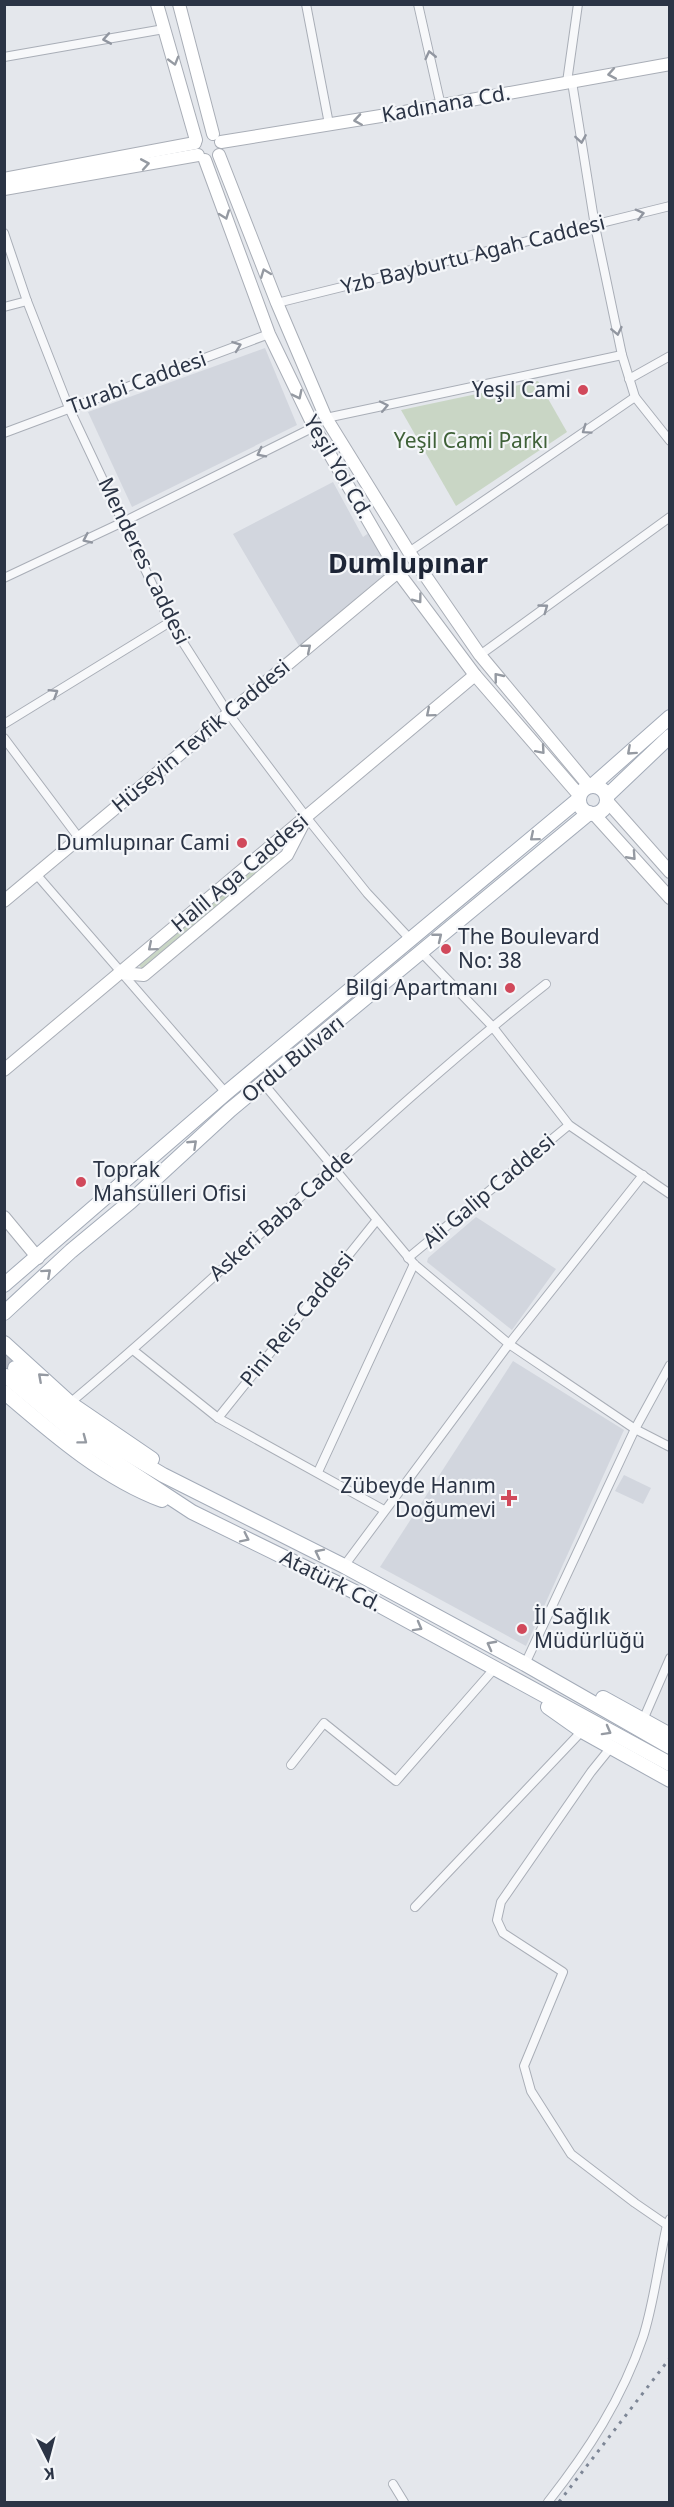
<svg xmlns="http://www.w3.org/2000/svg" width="674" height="2507" viewBox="0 0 674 2507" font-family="'Noto Sans',sans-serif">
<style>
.built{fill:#d2d6de}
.green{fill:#c9d6c5}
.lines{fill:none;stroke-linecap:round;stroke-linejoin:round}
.primary-tunnel{stroke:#bfc3cb;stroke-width:14;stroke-dasharray:14 7;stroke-linecap:butt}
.street-casing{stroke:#a9aeb7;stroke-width:10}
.secondary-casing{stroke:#a9aeb7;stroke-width:14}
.primary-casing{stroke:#a3abb8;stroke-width:16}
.street{stroke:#f7f8fa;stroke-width:8}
.secondary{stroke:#fff;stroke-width:12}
.primary{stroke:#fff;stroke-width:14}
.rail{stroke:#7d8696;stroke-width:3;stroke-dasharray:3 6;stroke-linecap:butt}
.oneway{stroke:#9196a0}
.oneway2{stroke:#959aa2}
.poi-dot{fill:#d1495b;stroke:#f4f6f9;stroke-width:2}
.labels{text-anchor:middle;stroke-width:4.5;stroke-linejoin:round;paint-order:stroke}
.street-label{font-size:21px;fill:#2b3445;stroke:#f4f6f9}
.poi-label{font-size:21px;fill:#2b3445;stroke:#f4f6f9;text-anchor:end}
.park-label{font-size:21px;fill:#3f6138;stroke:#f4f6f9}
.district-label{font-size:27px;font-weight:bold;fill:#1d2536;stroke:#f4f6f9}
</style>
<rect width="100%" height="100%" fill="#e4e7ec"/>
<g class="built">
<path d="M265 348 297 425 132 507 88 412Z"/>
<path d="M333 482 363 537 370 532 391 569 299 646 233 534Z"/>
<path d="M476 1217 556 1269 512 1330 427 1262 428 1258Z"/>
<path d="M513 1361 624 1430 526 1646 380 1567Z"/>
<path d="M624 1475 651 1488 643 1504 615 1491Z"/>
</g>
<g class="green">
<path d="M538 381 567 432 456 506 401 410Z"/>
<path d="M269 849 277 863 146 973 135 961Z"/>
</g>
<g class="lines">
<path class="primary-tunnel" d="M4 1357 15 1368"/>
<defs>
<g id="street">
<path d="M306 4 329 124"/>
<path d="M418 4 441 106"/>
<path d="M4 57 164 29"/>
<path d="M567 82 578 4"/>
<path d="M572 82 595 226 622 355 635 397 670 441"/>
<path d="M4 233 27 301 69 408 170 622 228 713 307 818 367 893 410 939"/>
<path d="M277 303 670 206"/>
<path d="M4 307 27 301"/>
<path d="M629 379 670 356"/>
<path d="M326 418 622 355"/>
<path d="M4 433 269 334"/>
<path d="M409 552 635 397"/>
<path d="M4 578 123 522 314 427"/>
<path d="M480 655 670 517"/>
<path d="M4 724 170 622"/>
<path d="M4 738 79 838"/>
<path d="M36 874 226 1093"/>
<path d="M420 951 492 1026 569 1125 670 1194"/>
<path d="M263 1083 414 1264 509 1344 635 1429 670 1447"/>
<path d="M408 1258 569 1125"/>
<path d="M133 1350 218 1418 384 1510"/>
<path d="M70 1403C233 1267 380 1114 546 984"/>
<path d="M218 1418 376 1221"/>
<path d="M318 1472 414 1264"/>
<path d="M344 1566 509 1344 643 1175"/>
<path d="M525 1664 635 1429 670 1365"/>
<path d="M643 1720 670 1658"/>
<path d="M612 1746 591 1772 501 1902 497 1920 503 1933 563 1972 524 2066 531 2091 571 2154 635 2203 667 2225"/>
<path d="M291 1765 324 1723 396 1781 494 1669"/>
<path d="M415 1907 582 1731"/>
<path d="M393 2484 404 2502"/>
<path d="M548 2502C588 2451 622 2399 643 2337 654 2303 659 2260 667 2225L670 2219"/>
</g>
<g id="secondary">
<path d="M157 4 196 140"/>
<path d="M179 4 213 134"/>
<path d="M221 142 393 114 670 64"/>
<path d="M219 155 277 303 326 418 409 552 480 655 589 786"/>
<path d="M205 160 269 334 314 427 398 572 475 675 579 795"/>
<path d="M4 179 195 143"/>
<path d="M4 189 198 155"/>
<path d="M607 801 670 872"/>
<path d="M594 814 670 898"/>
<path d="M4 901 398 572"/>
<path d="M121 973 144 975 287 855 303 824"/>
<path d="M4 1070 475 675"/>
<path d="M4 1217 38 1258"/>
</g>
<g id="primary">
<path d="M593 785 670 717"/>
<circle cx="593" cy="800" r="14"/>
<path d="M607 796 670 736"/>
<path d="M4 1285 226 1093 579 799"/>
<path d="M4 1313 71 1251 130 1202 230 1110 589 813"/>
<path d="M4 1343 70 1403 152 1459"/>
<path d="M15 1368 50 1400 103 1439 163 1475 344 1566 525 1664 670 1747"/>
<path d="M6 1376 84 1441 192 1512 359 1594 670 1764"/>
<path d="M4 1392C52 1433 103 1478 162 1500"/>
<path d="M603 1698 670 1735"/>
<path d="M548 1707 582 1731 670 1780"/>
</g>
</defs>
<use href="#street" class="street-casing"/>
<use href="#secondary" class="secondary-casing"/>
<use href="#primary" class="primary-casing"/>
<use href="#street" class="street"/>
<use href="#secondary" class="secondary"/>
<use href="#primary" class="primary"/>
<path class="rail" d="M559 2502 670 2358"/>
</g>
<defs><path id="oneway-chevron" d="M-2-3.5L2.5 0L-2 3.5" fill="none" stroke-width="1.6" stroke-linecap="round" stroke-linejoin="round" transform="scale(1.5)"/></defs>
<g class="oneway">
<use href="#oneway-chevron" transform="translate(107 39) rotate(170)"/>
<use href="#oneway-chevron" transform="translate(430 55) rotate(-103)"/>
<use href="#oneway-chevron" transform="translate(581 139) rotate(81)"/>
<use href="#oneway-chevron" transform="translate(640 214) rotate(-15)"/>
<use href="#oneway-chevron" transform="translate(617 331) rotate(78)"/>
<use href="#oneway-chevron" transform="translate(237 346) rotate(-20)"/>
<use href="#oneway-chevron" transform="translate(384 406) rotate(-12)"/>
<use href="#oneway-chevron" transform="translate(586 430) rotate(145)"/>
<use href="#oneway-chevron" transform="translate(261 453) rotate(153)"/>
<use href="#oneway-chevron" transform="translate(87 539) rotate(155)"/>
<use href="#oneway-chevron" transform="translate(544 608) rotate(-36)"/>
<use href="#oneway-chevron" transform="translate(54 693) rotate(-32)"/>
</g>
<g class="oneway2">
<use href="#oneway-chevron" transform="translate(174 61) rotate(74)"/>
<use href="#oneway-chevron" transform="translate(612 74) rotate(170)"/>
<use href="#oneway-chevron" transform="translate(358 120) rotate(171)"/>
<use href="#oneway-chevron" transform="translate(145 164) rotate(-10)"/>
<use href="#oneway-chevron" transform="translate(225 215) rotate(70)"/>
<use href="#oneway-chevron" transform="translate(265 273) rotate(-111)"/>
<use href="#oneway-chevron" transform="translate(298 395) rotate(64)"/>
<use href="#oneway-chevron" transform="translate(418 599) rotate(53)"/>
<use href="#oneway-chevron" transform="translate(307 648) rotate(-40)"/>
<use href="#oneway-chevron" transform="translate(498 677) rotate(-129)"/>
<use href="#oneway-chevron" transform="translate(430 713) rotate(140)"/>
<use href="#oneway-chevron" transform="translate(541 750) rotate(49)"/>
<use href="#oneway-chevron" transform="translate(631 751) rotate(138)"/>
<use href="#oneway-chevron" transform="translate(534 837) rotate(140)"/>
<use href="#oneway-chevron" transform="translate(632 856) rotate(48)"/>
<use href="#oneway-chevron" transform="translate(438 937) rotate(-39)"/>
<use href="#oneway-chevron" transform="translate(152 947) rotate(140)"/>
<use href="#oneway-chevron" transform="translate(193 1144) rotate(-43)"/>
<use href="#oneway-chevron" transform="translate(47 1273) rotate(-42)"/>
<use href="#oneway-chevron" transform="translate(42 1377) rotate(-138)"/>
<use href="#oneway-chevron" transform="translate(83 1440) rotate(37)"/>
<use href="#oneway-chevron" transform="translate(245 1538) rotate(26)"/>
<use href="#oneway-chevron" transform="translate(319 1553) rotate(-153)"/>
<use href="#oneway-chevron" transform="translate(418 1627) rotate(29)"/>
<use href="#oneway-chevron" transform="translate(491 1645) rotate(-152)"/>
<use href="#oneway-chevron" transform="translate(607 1731) rotate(29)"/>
</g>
<g class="poi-dot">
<circle cx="583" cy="390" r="6"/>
<circle cx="242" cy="843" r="6"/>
<circle cx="446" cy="949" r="6"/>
<circle cx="510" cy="988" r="6"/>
<circle cx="81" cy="1182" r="6"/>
<path d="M506 1489h6v6h6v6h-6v6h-6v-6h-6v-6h6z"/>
<circle cx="522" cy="1629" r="6"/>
</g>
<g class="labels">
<g class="street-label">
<text transform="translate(446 104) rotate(-10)" y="7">Kadınana Cd.</text>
<text transform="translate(473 255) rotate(-14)" y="7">Yzb Bayburtu Agah Caddesi</text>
<text transform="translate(137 383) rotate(-20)" y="7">Turabi Caddesi</text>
<text transform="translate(338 467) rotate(60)" y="7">Yeşil Yol Cd.</text>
<text transform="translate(144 561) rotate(64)" y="7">Menderes Caddesi</text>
<text transform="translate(201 736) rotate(-40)" y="7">Hüseyin Tevfik Caddesi</text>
<text transform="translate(240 873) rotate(-40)" y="7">Halil Aga Caddesi</text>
<text transform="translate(293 1059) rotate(-39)" y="7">Ordu Bulvarı</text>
<text transform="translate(489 1191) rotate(-40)" y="7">Ali Galip Caddesi</text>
<text transform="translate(281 1215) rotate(-42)" y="7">Askeri Baba Cadde</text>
<text transform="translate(297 1319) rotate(-51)" y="7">Pini Reis Caddesi</text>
<text transform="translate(331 1581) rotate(27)" y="7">Atatürk Cd.</text>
</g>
<g class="poi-label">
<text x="571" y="397">Yeşil Cami</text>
<text x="230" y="850">Dumlupınar Cami</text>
<text x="458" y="944" text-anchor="start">The Boulevard<tspan x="458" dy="24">No: 38</tspan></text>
<text x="498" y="995">Bilgi Apartmanı</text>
<text x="93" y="1177" text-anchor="start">Toprak<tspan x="93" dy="24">Mahsülleri Ofisi</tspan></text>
<text x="496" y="1493">Zübeyde Hanım<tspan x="496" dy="24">Doğumevi</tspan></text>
<text x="534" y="1624" text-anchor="start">İl Sağlık<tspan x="534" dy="24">Müdürlüğü</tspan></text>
</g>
<g class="park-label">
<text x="471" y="448">Yeşil Cami Parkı</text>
</g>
<g class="district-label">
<text x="408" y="573">Dumlupınar</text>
</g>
</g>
<rect width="674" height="2507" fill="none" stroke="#2b3445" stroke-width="12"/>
<g transform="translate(48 2459) rotate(174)" stroke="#f4f6f9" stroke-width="4.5" paint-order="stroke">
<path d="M0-4.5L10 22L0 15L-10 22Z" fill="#2b3445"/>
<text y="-9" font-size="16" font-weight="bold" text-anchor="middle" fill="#2b3445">K</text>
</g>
</svg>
